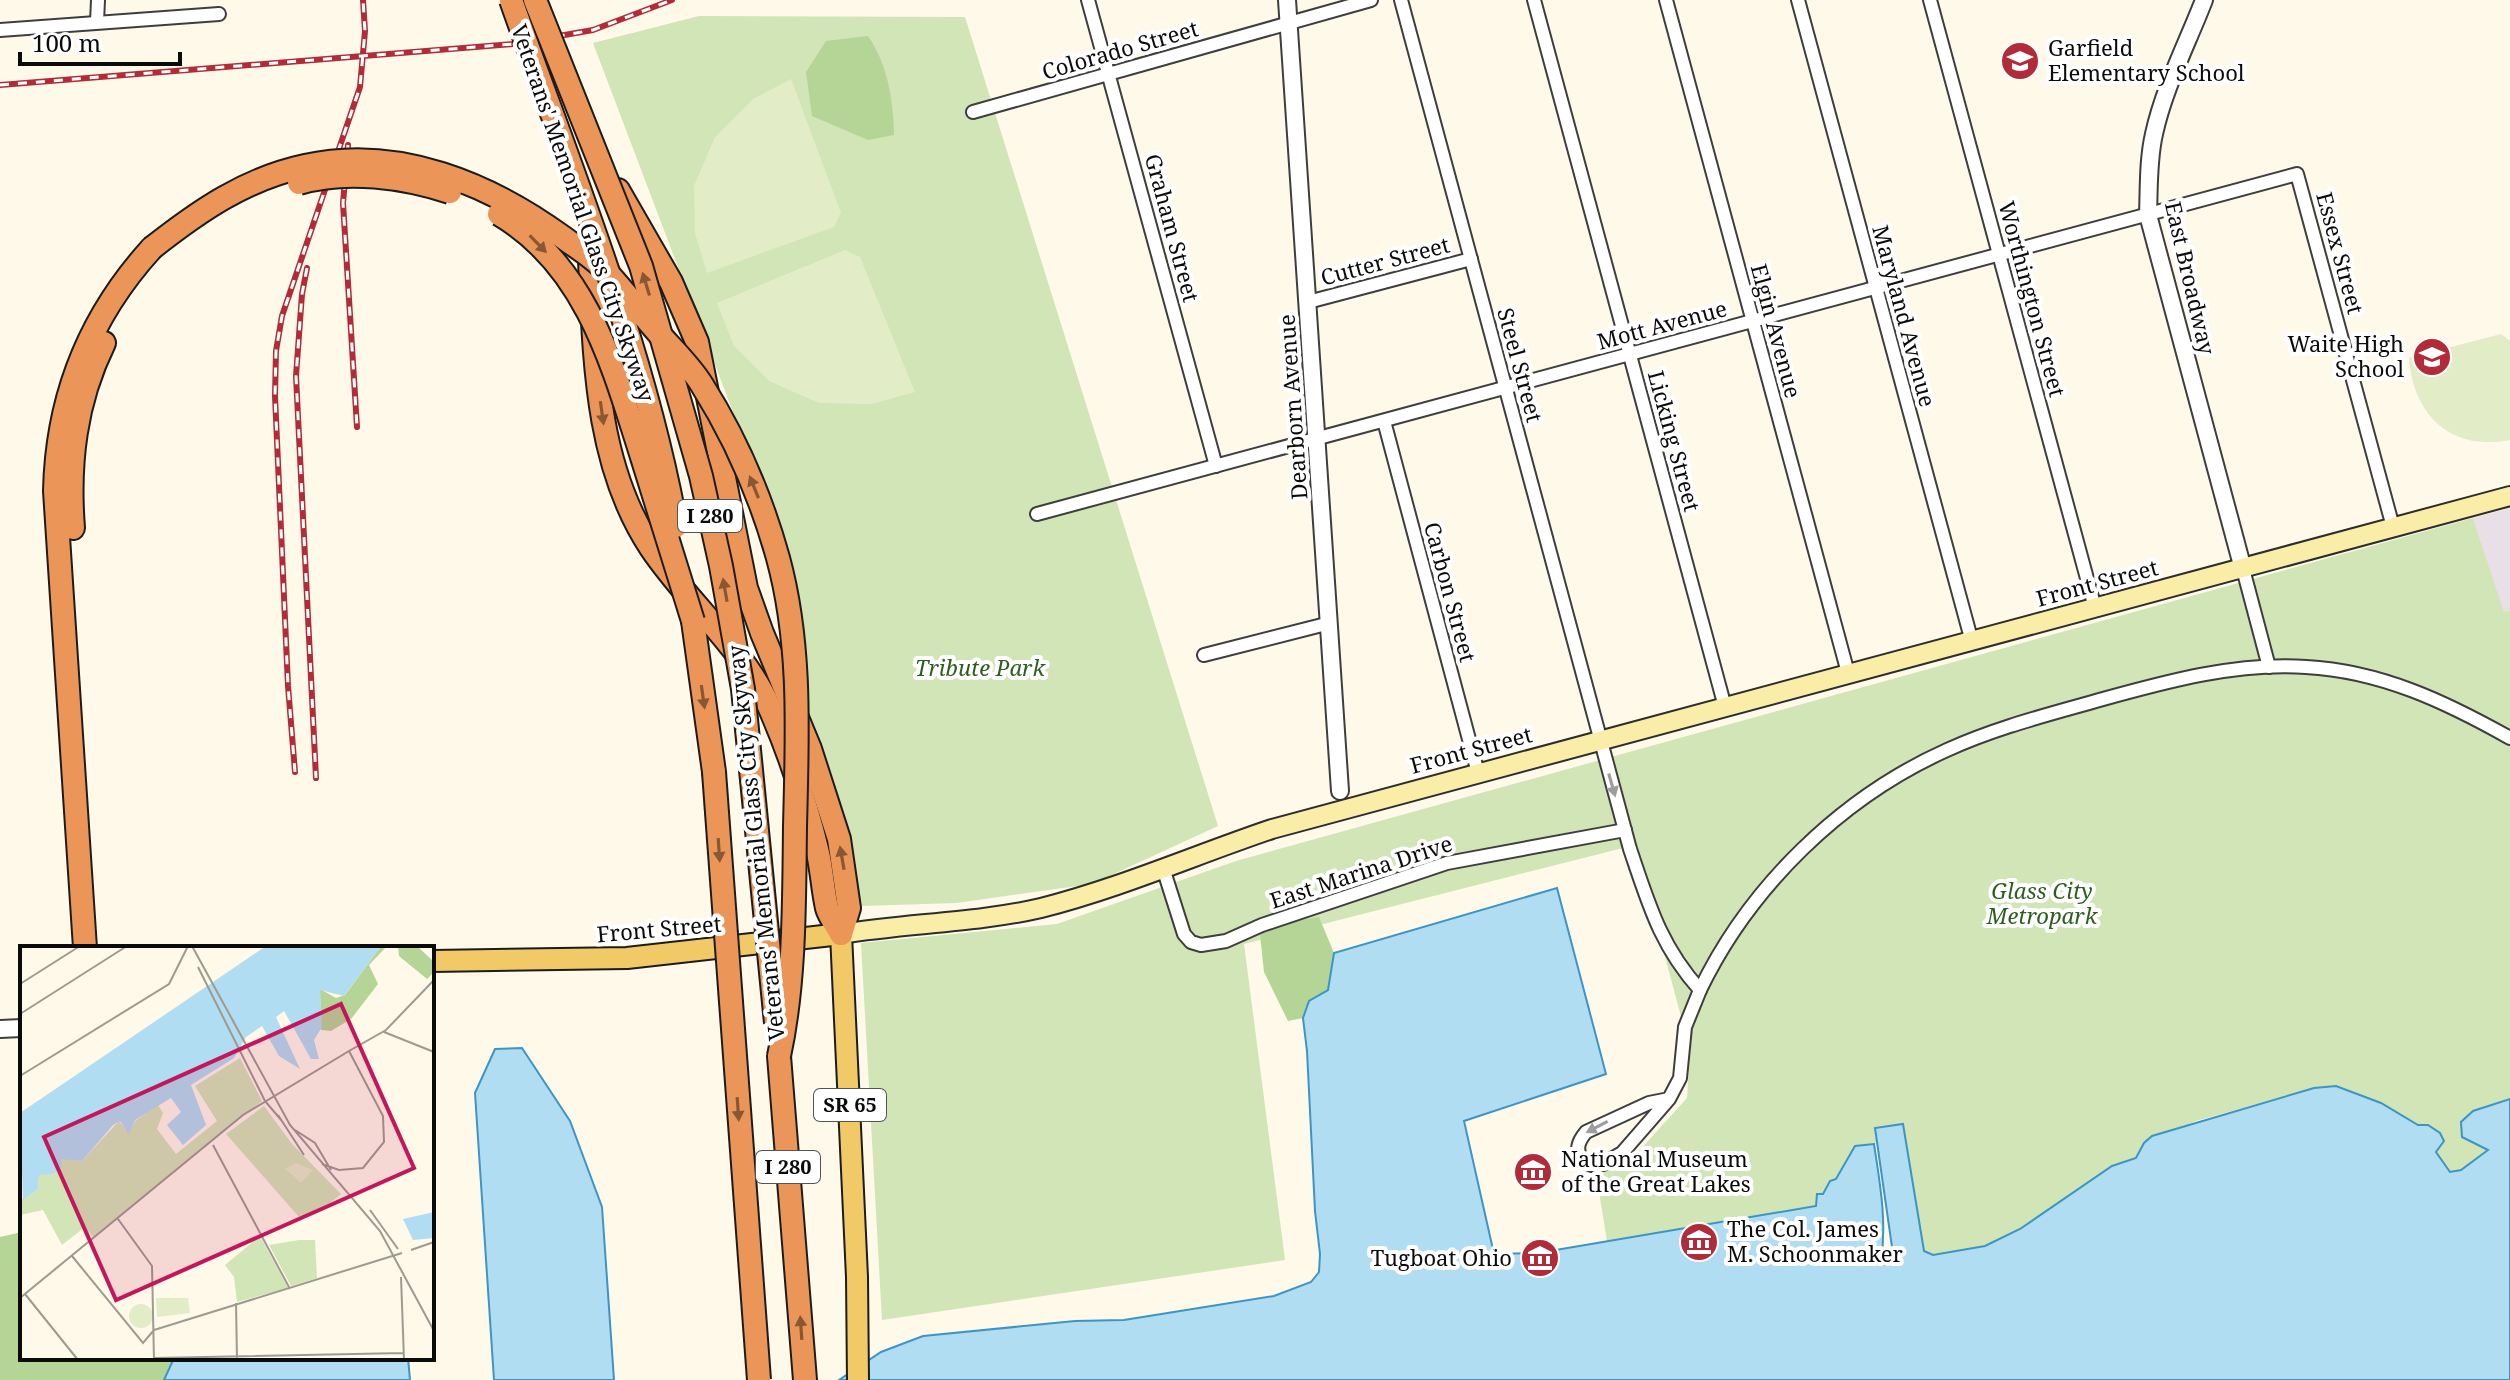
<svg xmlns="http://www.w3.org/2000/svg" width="2510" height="1380" viewBox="0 0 2510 1380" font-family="'Noto Serif',serif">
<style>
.industrial{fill:#e8dfe9}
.green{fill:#d1e5b6}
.forest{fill:#b5d596}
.pitch{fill:#e2edc7}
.water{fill:#b1ddf2;stroke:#3c95c5;stroke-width:2}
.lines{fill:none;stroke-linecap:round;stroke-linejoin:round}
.minor-casing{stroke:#3e3e3e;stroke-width:16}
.tertiary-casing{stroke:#3e3e3e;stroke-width:20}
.secondary-casing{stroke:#2d2d2d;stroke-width:22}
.primary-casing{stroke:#1c1c1c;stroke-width:24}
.motorway-casing{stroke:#1c1c1c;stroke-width:26}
.minor{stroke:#fff;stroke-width:12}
.tertiary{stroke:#fff;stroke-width:16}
.secondary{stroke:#faeda8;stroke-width:18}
.primary{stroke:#f1c966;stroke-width:20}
.motorway{stroke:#ec9559;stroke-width:22}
.rail-casing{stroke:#b22b38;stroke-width:6}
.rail{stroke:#fff;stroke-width:3;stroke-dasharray:9;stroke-linecap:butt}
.motorway-bridge-casing{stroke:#1c1c1c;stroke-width:26;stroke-linecap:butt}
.motorway-bridge{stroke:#ec9559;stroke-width:22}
.oneway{fill:#875736}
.oneway2{fill:#9d9d9d}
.labels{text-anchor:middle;stroke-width:8;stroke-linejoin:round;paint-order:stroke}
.shield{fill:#fff;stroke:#545454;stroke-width:2}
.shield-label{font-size:20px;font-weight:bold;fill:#0b0b0b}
.poi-label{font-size:22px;fill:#0b0b0b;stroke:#fff;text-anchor:start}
.street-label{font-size:22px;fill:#0b0b0b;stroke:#fff}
.park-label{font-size:22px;font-style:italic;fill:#2f5d20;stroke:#fff}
.inset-road{fill:none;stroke:#9d9a90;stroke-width:2}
.view{fill:#c2185b;fill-opacity:0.15;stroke:#c2185b;stroke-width:4}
.inset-edge{fill:none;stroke:#0b0b0b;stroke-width:4}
</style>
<rect width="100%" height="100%" fill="#fef9e9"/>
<path class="industrial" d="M2510 508V611L2504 613 2473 518Z"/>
<g class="green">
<path d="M699 16 965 17 1218 826 1092 884 956 903 862 906 826 767 803 707 785 549 593 43Z"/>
<path d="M2473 518 2504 612 2510 611V1099L2474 1111 2488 1150 2461 1170 2450 1172 2418 1125 2381 1103 2336 1086 2314 1088 2196 1121 2145 1143 2136 1158 2112 1166 2020 1229 1985 1246 1933 1255 1924 1251 1903 1124 1875 1128 1877 1144 1855 1146 1836 1179 1830 1181 1817 1206 1607 1241 1596 1173 1614 1167 1628 1152 1639 1151 1687 1098 1690 1050 1635 845 1244 944 1285 1260 882 1320 861 943 1057 924 1236 861Z"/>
</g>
<g class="forest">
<path d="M868 36C888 65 893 100 894 135L868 140 812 116 806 72 826 41Z"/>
<path d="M1319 917 1334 953 1328 990 1309 1001 1303 1018 1288 1021 1264 972 1260 935 1276 924Z"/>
<path d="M22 1232V1358H174L164 1380H0V1237Z"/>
</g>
<g class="pitch">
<path d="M791 79 841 213 834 227 707 273 695 233 694 186 715 137 753 99Z"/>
<path d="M845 250 860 257 915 392 872 404 819 403 769 381 734 346 717 303Z"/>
<path d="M2501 334 2510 341V440C2451 452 2413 415 2409 358Z"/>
</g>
<g class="water">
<path d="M1557 888 1606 1074 1464 1121 1494 1254 1538 1253 1816 1206 1817 1194H1823L1830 1181 1836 1179 1855 1146 1874 1144C1880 1184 1887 1221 1881 1261L1870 1264 1886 1265 1893 1254 1875 1128 1903 1124 1924 1251 1933 1255 1985 1246 2020 1229 2112 1166 2136 1158 2144 1143 2152 1136 2314 1088 2336 1086 2381 1103 2418 1125H2428L2440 1133 2444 1141 2436 1152 2450 1172 2461 1170 2488 1150 2462 1137 2461 1122 2473 1111 2510 1099V1380H839L881 1352 923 1336 1075 1321 1124 1320 1274 1296 1311 1282 1319 1272 1320 1254 1315 1211 1307 1051 1303 1018 1309 1001 1328 990 1334 953Z"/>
<path d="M522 1048 570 1121 602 1207 614 1380H494L475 1093 495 1049Z"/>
<path d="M174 1358H408L410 1380H164Z"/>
</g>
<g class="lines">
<defs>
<g id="minor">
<path d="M1088 0 1216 466"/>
<path d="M1401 0 1630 849C1649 905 1660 945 1700 990L1685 1027 1680 1078 1669 1099 1622 1153 1603 1164 1592 1165 1582 1161C1576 1149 1577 1143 1586 1132L1649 1103 1669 1099"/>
<path d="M1534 0 1725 707"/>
<path d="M1666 0 1848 673"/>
<path d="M1798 0 1972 642"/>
<path d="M1930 0 2095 608"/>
<path d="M97 22 98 0"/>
<path d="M0 30 219 14"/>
<path d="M973 112 1371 0"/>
<path d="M1308 302 1471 259"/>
<path d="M1384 421 1478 773"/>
<path d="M1037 514 2297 174 2393 527"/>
<path d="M2243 569 2269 667"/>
<path d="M1204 655 1330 623"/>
<path d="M1163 868 1184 934 1191 942 1201 945 1226 941 1262 925 1447 863 1625 830"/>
<path d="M1700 990C1750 886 1842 797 1947 750 1997 727 2051 714 2103 699 2168 681 2238 662 2306 667 2381 671 2446 702 2510 738"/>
</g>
<g id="tertiary">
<path d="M1287 0 1340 791"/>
<path d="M2204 0C2187 44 2164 88 2154 134 2148 160 2149 188 2148 215L2243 569"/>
<path d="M0 1029 22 1028"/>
</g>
<path id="secondary" d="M841 934C908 923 976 923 1041 908 1120 888 1195 855 1272 829L2510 496"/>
<path id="primary" d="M432 961 627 958 841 934 857 1277 858 1380"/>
<g id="motorway">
<path d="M618 190 671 282 697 342 746 588 762 633 810 749 839 839 849 908 841 934"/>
<path d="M589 242C595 345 592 459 651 548 685 599 744 650 768 704 789 751 806 803 818 853 822 871 823 890 827 908 829 916 837 926 841 934"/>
<path d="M73 528C68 463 75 402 104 343"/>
<path d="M693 621 714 772"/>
<path d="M85 948 55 491C57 399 89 317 152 248"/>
<path d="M779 1056 805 1380"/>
</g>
</defs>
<use href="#minor" class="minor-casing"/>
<use href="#tertiary" class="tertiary-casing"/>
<use href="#secondary" class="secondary-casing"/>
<use href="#primary" class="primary-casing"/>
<use href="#motorway" class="motorway-casing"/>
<use href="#minor" class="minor"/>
<use href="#tertiary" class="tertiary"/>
<use href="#secondary" class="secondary"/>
<use href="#primary" class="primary"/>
<use href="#motorway" class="motorway"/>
<defs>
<g id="rail">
<path d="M0 85 513 44 593 30 672 0"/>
<path d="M348 145 343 203 357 427"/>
<path d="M307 268 302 294 296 376 316 778"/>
<path d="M295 772 288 686 275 396 276 351 282 316 360 87 365 31 363 0"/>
</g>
</defs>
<use href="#rail" class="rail-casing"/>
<use href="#rail" class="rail"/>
<defs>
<g id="motorway-bridge">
<path d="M511 0C572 173 643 345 676 526"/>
<path d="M535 0 641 266 701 476 721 566 743 689 776 1023"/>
<path d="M299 183C347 169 403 177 450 192"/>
<path d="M499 214C587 266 613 366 642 457 659 512 676 566 693 621"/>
<path d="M152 248C199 211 245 179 305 166 398 145 490 184 564 238 576 247 591 256 602 267 620 286 637 308 654 328 670 347 690 365 702 385 736 439 761 497 778 558 802 646 797 737 795 827 794 903 795 982 779 1056"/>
<path d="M714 772 759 1380"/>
</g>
</defs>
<use href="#motorway-bridge" class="motorway-bridge-casing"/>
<use href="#motorway-bridge" class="motorway-bridge"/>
</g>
<defs><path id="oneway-solid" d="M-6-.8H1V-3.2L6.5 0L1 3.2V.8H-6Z" transform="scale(2)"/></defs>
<g class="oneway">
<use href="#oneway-solid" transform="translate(538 244) rotate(46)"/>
<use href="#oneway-solid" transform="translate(646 284) rotate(-107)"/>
<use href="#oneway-solid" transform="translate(602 413) rotate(82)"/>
<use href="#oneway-solid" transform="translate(754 487) rotate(-112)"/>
<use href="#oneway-solid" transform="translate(725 590) rotate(-100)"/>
<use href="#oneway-solid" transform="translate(703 697) rotate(82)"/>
<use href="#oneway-solid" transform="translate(719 850) rotate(86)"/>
<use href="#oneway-solid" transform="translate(842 858) rotate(-100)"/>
<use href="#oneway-solid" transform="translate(738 1109) rotate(86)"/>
<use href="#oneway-solid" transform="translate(801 1328) rotate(-94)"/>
</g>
<g class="oneway2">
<use href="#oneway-solid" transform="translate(1612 785) rotate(74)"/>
<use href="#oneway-solid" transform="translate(1597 1127) rotate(152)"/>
</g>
<defs>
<symbol id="school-disc" viewBox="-11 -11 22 22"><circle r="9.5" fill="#b22b38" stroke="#fff"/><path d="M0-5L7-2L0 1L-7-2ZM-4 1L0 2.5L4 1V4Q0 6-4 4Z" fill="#fff"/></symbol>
<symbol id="museum-disc" viewBox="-11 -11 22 22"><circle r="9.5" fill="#b22b38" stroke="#fff"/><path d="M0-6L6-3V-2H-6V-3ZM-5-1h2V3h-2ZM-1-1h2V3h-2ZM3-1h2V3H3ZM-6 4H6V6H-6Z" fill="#fff"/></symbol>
</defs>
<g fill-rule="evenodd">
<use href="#school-disc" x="1998" y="39" width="44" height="44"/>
<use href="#school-disc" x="2410" y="335" width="44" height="44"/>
<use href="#museum-disc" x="1511" y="1150" width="44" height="44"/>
<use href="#museum-disc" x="1677" y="1220" width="44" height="44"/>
<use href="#museum-disc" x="1518" y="1236" width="44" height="44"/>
</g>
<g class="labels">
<g class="shield">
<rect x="678" y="500" width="64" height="32" rx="6"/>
<rect x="814" y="1089" width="72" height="32" rx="6"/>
<rect x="756" y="1151" width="64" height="32" rx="6"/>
</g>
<g class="shield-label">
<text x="710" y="523">I 280</text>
<text x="850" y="1112">SR 65</text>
<text x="788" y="1174">I 280</text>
</g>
<g class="poi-label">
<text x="2048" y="56">Garfield<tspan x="2048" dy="25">Elementary School</tspan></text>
<text x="2404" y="352" text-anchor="end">Waite High<tspan x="2404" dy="25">School</tspan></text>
<text x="1561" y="1167">National Museum<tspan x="1561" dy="25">of the Great Lakes</tspan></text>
<text x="1727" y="1237">The Col. James<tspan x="1727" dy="25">M. Schoonmaker</tspan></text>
<text x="1512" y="1266" text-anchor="end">Tugboat Ohio</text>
</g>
<g class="street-label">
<text transform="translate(1120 50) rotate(-16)" y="8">Colorado Street</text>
<text transform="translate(583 213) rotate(71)" y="8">Veterans' Memorial Glass City Skyway</text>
<text transform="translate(1172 228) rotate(75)" y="8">Graham Street</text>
<text transform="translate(2340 253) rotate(75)" y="8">Essex Street</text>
<text transform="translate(1385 261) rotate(-15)" y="8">Cutter Street</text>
<text transform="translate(2190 278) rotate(77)" y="8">East Broadway</text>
<text transform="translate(2032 299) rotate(75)" y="8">Worthington Street</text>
<text transform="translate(1904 316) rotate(75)" y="8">Maryland Avenue</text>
<text transform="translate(1662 325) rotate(-15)" y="8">Mott Avenue</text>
<text transform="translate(1776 331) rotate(75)" y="8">Elgin Avenue</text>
<text transform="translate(1520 365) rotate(75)" y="8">Steel Street</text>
<text transform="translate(1293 407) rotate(-94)" y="8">Dearborn Avenue</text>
<text transform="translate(1674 441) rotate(75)" y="8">Licking Street</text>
<text transform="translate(2097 583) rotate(-15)" y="8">Front Street</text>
<text transform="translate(1450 592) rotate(75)" y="8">Carbon Street</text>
<text transform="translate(1471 750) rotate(-15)" y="8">Front Street</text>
<text transform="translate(756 843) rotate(-96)" y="8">Veterans' Memorial Glass City Skyway</text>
<text transform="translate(1361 872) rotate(-18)" y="8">East Marina Drive</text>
<text transform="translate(659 929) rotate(-5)" y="8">Front Street</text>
</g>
<g class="park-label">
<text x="980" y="676">Tribute Park</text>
<text x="2042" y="899">Glass City<tspan x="2042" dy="25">Metropark</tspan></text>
</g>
</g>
<g transform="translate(20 946)">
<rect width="414" height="414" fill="#fef9e9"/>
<path d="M220 112 242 155 73 291 65 281 42 299 23 264 0 269V250L3 253 18 243 19 228 37 225 42 212 62 215 99 175 109 188 115 175 138 159 143 167 137 183 156 208 197 175 175 140ZM244 160 272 198 321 248 310 257 279 271 206 188ZM240 290 268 342 217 356 214 331 205 319ZM279 294H295L297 332 271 340 249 299Z" fill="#d1e5b6"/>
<path d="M361 0H367L349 19 358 38 331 73 311 85 301 84 300 43 316 52 325 49ZM378 0H397L414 16V26L407 33 379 10Z" fill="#b5d596"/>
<path d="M276 217 293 224 281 237 265 223ZM136 352H168L170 367 137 371ZM109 370a12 12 0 1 1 24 0a12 12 0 1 1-24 0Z" fill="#e2edc7"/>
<path d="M246 0H361L324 50 300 44 302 81 294 94 299 113H291L264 65 256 71 280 123 259 110 242 80 226 91 214 112 171 139 186 179 163 199 147 179 161 166 151 152 115 174 109 189 100 175 93 179 62 215 41 213 42 220 33 228 19 229 18 243 3 254 0 167ZM414 266V292L393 294 383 273Z" fill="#b1ddf2"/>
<path class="inset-road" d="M172 0 270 179 360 285 414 385M178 21 245 155M0 38 60 0M0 68 107 0M364 86 414 106M329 105 366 84 414 34M0 130 149 38 168 0M245 155 262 175M258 169 284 209M275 184 295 197 311 224M193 199 270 343M302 218 319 224 343 222 364 196 363 170 329 105M350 264 378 303M98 273 132 320 134 414M391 304 414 296M52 310 123 397 134 384M381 331 384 414M5 348 58 414M0 352 223 169 329 105M216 357 217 414M134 384 382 307M134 412 384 407"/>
<path class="view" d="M321 58 394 222 96 354 24 191Z"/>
<rect width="414" height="414" class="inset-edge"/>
</g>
<path d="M20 52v12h160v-12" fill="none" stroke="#0b0b0b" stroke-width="4"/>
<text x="32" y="52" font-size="24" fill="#0b0b0b" stroke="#ffffff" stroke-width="6" paint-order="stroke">100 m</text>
</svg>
